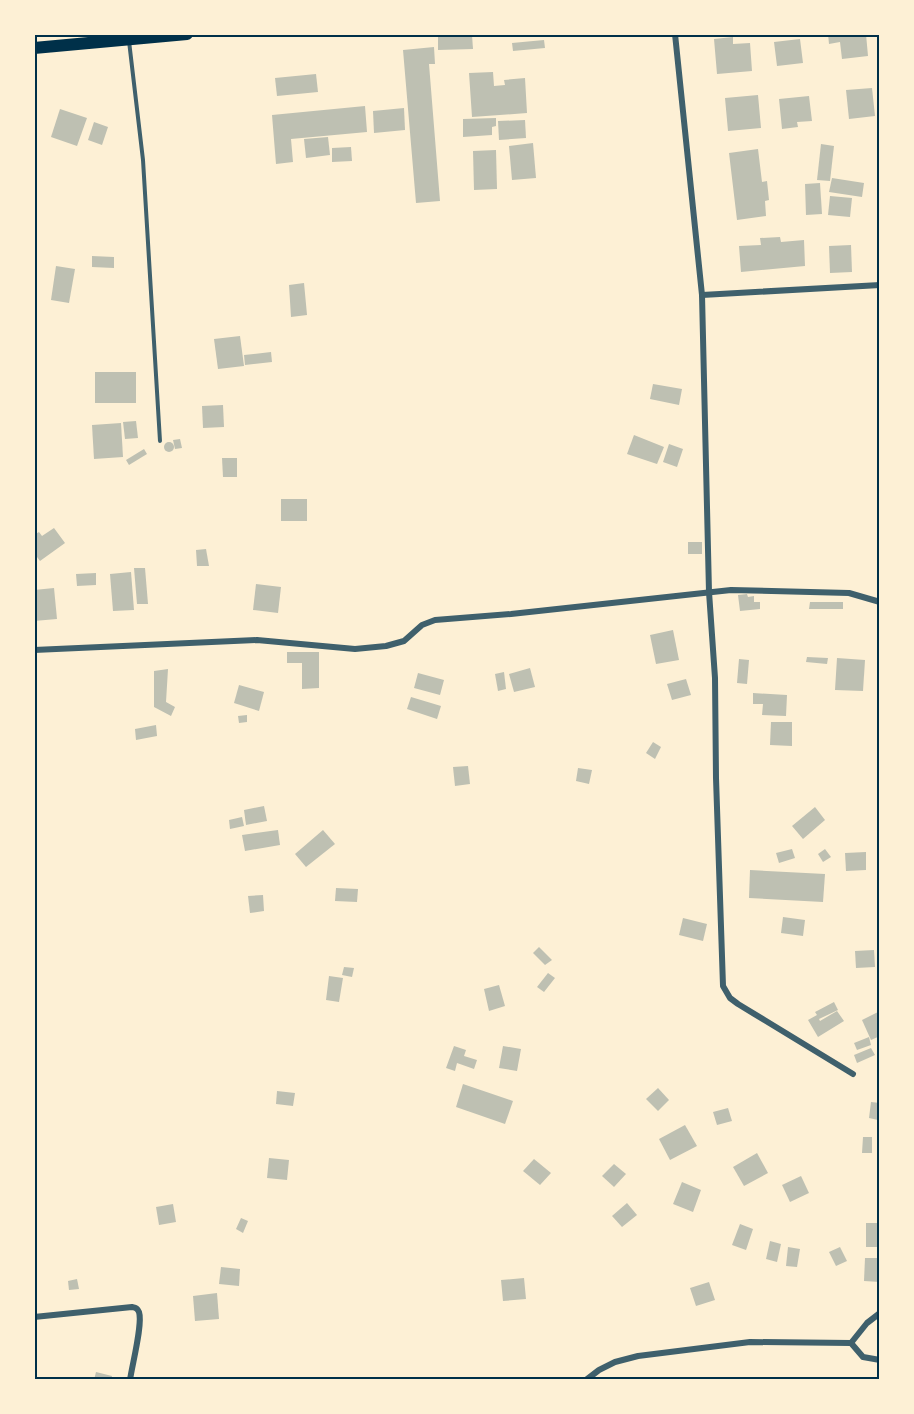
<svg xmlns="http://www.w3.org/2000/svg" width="914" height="1414" viewBox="0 0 914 1414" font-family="'IBM Plex Sans',sans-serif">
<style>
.building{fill:#bec0b2}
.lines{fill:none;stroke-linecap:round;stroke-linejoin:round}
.service{stroke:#3f606c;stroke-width:4}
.minor{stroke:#3f606c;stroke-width:6}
.secondary{stroke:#003049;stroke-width:12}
.neatline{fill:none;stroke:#003049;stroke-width:2}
</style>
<rect width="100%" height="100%" fill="#fdf0d5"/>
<g class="building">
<path d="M828 34H866L868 56 842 59 840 42 829 44Z"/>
<path d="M472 35 473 49 438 50V36Z"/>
<path d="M733 37V44L750 43 752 71 717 74 714 39Z"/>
<path d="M800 39 803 63 777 66 774 42Z"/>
<path d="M544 40 545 48 513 51 512 43Z"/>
<path d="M434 47 435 64H429L440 201 416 203 403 50Z"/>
<path d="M493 72 494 86 505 85 504 80 525 78 527 113 472 117 469 73Z"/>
<path d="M316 74 318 92 277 96 275 78Z"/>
<path d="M872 88 875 116 849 119 846 90Z"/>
<path d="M758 95 761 128 728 131 725 98Z"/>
<path d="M809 96 812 121 797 122 798 127 782 129 779 99Z"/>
<path d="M365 106 367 132 291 139 293 162 276 164 272 115Z"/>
<path d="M404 108 405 130 374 133 373 111Z"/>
<path d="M60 109 87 118 77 146 51 137Z"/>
<path d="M496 118V126L492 127V135L463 137V119Z"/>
<path d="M525 120 526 138 499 140 498 121Z"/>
<path d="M94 122 108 127 102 145 88 140Z"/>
<path d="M328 137 330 155 306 158 304 139Z"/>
<path d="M533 143 536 178 512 180 509 146Z"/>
<path d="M821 144 834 146 830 181 817 180Z"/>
<path d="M351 147 352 161 332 162V148Z"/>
<path d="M758 149 762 182 767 181 769 200 765 201 766 216 737 220 729 153Z"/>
<path d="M496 150 497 189 474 190 473 151Z"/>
<path d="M832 178 864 183 862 197 829 192Z"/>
<path d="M820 183 822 214 806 215 805 184Z"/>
<path d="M830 196 852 198 850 217 828 215Z"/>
<path d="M780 237 781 242 804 240 805 266 741 272 739 246 761 245 760 238Z"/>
<path d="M851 245 852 272 830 273 829 246Z"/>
<path d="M92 256 114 257V268L92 267Z"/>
<path d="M56 266 75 269 69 303 51 300Z"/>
<path d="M304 283 307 315 291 317 289 285Z"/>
<path d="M240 336 244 366 218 369 214 339Z"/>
<path d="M271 352 272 362 245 365 244 355Z"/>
<rect x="95" y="372" width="41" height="31"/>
<path d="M653 384 682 389 679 405 650 399Z"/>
<path d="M223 405 224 427 203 428 202 406Z"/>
<path d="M136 421 138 438 125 439 123 422Z"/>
<path d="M121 423 123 457 94 459 92 425Z"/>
<path d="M634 435 664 447 657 464 627 454Z"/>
<path d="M180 439 182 448 175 449 173 440Z"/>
<circle cx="169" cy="447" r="5"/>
<path d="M669 444 683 449 677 467 663 462Z"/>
<path d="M144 449 147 454 129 465 126 460Z"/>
<path d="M222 458H237V477H223Z"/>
<rect x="281" y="499" width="26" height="22"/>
<path d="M54 528 65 543 40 561 34 553V535L39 532 42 536Z"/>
<rect x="688" y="542" width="14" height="12"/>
<path d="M206 549 209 566H197L196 550Z"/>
<path d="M134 568H145L148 604H137Z"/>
<path d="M131 572 134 610 113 611 110 574Z"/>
<path d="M96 573V585L77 586 76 574Z"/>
<path d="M256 584 281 587 278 613 253 610Z"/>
<path d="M54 588 57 619 34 621V590Z"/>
<path d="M747 594 748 597 754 596V602H760V609L740 611 738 595Z"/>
<path d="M810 602H843V609H809Z"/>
<path d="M673 630 679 660 656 664 650 635Z"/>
<path d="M287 652H319V688L302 689V663H287Z"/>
<path d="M807 657 828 658 827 664 806 662Z"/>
<path d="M837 658 865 660 863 691 835 690Z"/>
<path d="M739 659 749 660 747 684 737 683Z"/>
<path d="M530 668 535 687 514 692 509 674Z"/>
<path d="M168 669 166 702 175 707 171 716 154 707V671Z"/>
<path d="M504 672 506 689 498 691 495 674Z"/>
<path d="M418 673 444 680 440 695 414 688Z"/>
<path d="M686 679 691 695 672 700 667 684Z"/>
<path d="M239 685 264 692 259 711 234 703Z"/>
<path d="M753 693 787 695 786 716 762 715 763 704H753Z"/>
<path d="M411 697 441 706 437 719 407 709Z"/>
<path d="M247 715V722L239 723 238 716Z"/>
<path d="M771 722H792V746L770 745Z"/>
<path d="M156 725 157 736 136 740 135 729Z"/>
<path d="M653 742 661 747 655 759 646 753Z"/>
<path d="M468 766 470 784 455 786 453 767Z"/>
<path d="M578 768 592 770 589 784 576 781Z"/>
<path d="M264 806 267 821 246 825 244 810Z"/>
<path d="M815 807 825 820 803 839 792 826Z"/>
<path d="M242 817 244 826 230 829 229 820Z"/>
<path d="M278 830 280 845 245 851 242 835Z"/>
<path d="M323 830 335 844 306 867 295 854Z"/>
<path d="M792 849 795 858 779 863 776 853Z"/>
<path d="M825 849 831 857 823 862 818 854Z"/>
<path d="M866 852V870L846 871 845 853Z"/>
<path d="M750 870 825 874 823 902 749 898Z"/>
<path d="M336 888 358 889 357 902 335 901Z"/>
<path d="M263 895 264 911 250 913 248 896Z"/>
<path d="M783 917 805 920 803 936 781 933Z"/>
<path d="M683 918 707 924 703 941 679 935Z"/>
<path d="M539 947 552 960 545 965 533 953Z"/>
<path d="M874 950 875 967 856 968 855 951Z"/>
<path d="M344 967 354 968 352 977 342 975Z"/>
<path d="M548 973 555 978 544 992 537 987Z"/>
<path d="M329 976 343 978 339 1002 326 1000Z"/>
<path d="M499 985 505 1006 489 1011 484 989Z"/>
<path d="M834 1002 838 1010 819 1019 820 1021 837 1011 844 1021 818 1037 808 1020 817 1015 815 1012Z"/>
<path d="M880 1011V1036L871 1040 862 1020Z"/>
<path d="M869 1037 871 1045 857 1050 854 1043Z"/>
<path d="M454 1046 466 1050 464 1056 477 1060 474 1069 457 1063 455 1071 446 1068Z"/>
<path d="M503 1046 521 1049 517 1071 499 1068Z"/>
<path d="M871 1048 875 1055 857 1063 854 1055Z"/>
<path d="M463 1084 513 1101 505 1124 456 1107Z"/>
<path d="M658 1088 669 1100 658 1111 646 1099Z"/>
<path d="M277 1091 295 1093 293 1106 276 1104Z"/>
<path d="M871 1102 880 1103 878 1120 869 1118Z"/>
<path d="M728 1108 732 1121 717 1125 713 1112Z"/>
<path d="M685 1125 697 1146 670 1160 659 1139Z"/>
<path d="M863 1137H872V1153H862Z"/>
<path d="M757 1153 768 1173 744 1186 733 1167Z"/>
<path d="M269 1158 289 1160 287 1180 267 1178Z"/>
<path d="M534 1159 551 1173 540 1185 523 1171Z"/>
<path d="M614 1164 626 1174 614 1187 602 1176Z"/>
<path d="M801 1176 809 1193 790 1202 782 1185Z"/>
<path d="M682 1182 701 1190 693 1212 673 1204Z"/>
<path d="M627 1203 637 1215 622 1227 612 1216Z"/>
<path d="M173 1204 176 1222 159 1225 156 1207Z"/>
<path d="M241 1218 248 1221 243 1233 236 1229Z"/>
<rect x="866" y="1223" width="14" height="24"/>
<path d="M740 1224 753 1229 746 1250 732 1245Z"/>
<path d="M770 1241 781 1244 777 1262 766 1259Z"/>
<path d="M788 1247 800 1249 797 1267 786 1266Z"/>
<path d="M840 1247 847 1261 836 1266 829 1252Z"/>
<path d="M865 1258H880V1282L864 1281Z"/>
<path d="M221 1267 240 1269 239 1286 219 1284Z"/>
<path d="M524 1278 526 1299 503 1301 501 1280Z"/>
<path d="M77 1279 79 1289 69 1290 68 1281Z"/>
<path d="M709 1282 715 1300 696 1306 690 1288Z"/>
<path d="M217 1293 219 1319 195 1321 193 1296Z"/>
<path d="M96 1372 112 1376 111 1380H94Z"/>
</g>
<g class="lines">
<path class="service" d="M129 41 143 160 160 441"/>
<g class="minor">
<path d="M675 34 702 295 709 592 715 678 716 778 723 986 730 998 738 1004 853 1074"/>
<path d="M702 295 880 285"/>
<path d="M34 650 257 640 355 649 386 646 404 641 422 625 435 620 511 614 731 590 849 593 880 602"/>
<path d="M34 1317 132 1307C136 1308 137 1308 139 1312 143 1324 132 1365 130 1380"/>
<path d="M851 1343 867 1323 880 1313"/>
<path d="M586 1380 599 1370 615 1362 638 1356 750 1342 851 1343 863 1357 880 1360"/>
</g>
<path class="secondary" d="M34 48 187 34"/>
</g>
<rect width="914" height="1414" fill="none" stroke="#fdf0d5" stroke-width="72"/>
<rect x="36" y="36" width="842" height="1342" class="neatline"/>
</svg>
